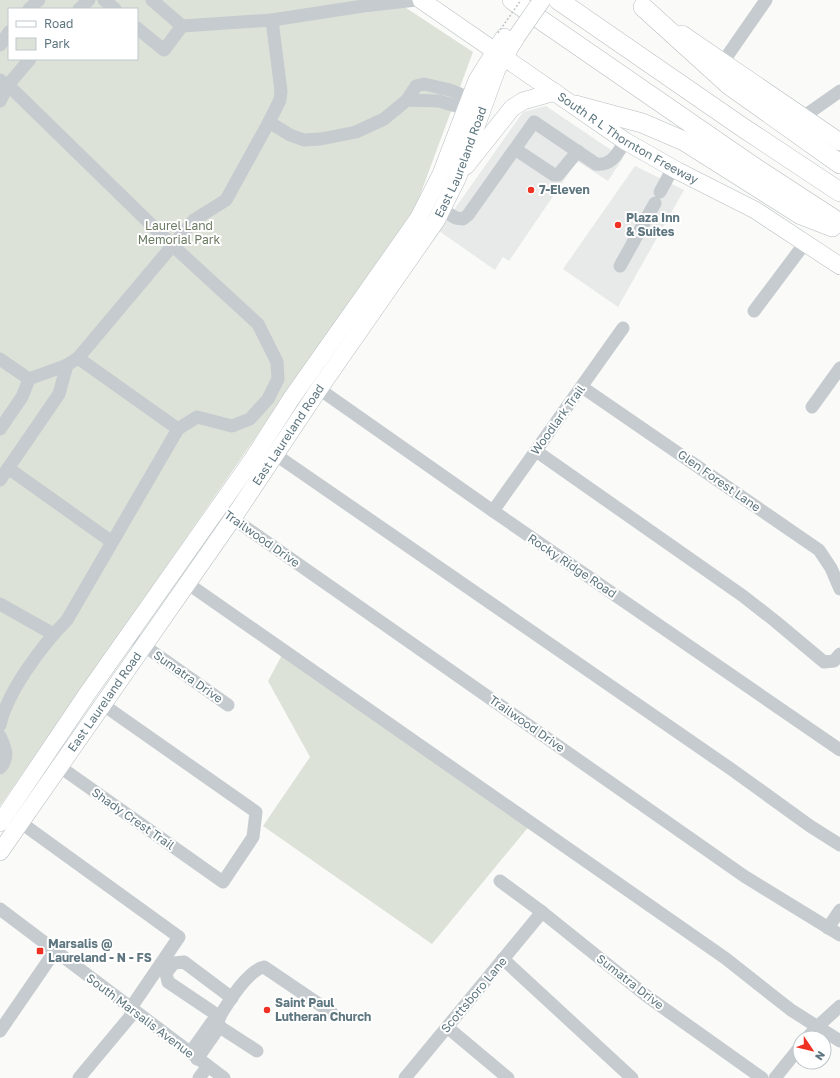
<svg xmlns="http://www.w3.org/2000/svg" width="840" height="1078" viewBox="0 0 840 1078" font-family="'Golos Text',sans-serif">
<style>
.built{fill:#e8eae9}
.green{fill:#dde2d8;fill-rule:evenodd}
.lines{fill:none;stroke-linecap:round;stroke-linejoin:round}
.major-casing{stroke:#b8bfc2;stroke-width:18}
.highway-casing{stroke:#b8bec0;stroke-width:20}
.minor{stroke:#c5cbce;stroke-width:13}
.major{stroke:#fff;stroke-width:17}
.highway{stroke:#fff;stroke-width:19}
.major-bridge-casing{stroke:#b8bfc2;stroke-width:18;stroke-linecap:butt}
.path-bridge{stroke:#bfc3c5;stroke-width:1.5;stroke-dasharray:2 2;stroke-linecap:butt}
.major-bridge{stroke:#fff;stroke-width:17}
.poi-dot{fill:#ef3123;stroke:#fff;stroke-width:1.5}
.labels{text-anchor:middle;stroke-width:4;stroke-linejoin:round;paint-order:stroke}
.street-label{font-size:12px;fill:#5e767f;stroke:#fff}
.poi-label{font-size:12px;font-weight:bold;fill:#5e767f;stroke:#fff;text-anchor:start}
.park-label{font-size:12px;fill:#6b7b62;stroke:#fff}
</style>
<rect width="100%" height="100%" fill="#fafaf8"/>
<g class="built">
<path d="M546 106 623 158 608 181 577 161 509 261 503 257 495 270 439 231 523 112Z"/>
<path d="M635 166 684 190 618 307 563 269Z"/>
</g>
<g class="green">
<path d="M0 0H394L473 52 416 206 0 806ZM9 9H137V59H9Z"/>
<path d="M282 655 535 819 432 944 263 826 310 757 268 681Z"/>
</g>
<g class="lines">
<defs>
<g id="major">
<path id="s1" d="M421 0 625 141 678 171 755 210 840 266"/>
<path d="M682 34 840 142"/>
<path d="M466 166 512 108 523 101 555 92"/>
<path d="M0 823 87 694 252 460 291 399 418 219 441 174 477 80 504 37"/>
<path id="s2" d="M0 852 233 518 319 389 436 221 457 179 497 69 517 36"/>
</g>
<g id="highway">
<path d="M512 0 757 169 840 223"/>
<path d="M558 0 742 127 840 192"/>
<path d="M643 7 729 85 840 164"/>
<path d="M575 105 642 123 684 141 801 215 832 227"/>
</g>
</defs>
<use href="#major" class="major-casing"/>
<use href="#highway" class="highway-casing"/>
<g class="minor">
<path d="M104 0 115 9"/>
<path d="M152 0 182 26 272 20"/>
<path d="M29 9 39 0"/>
<path d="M79 9 89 0"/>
<path d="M137 28 164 50 182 26"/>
<path d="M0 45 9 32"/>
<path d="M723 62 766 0"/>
<path d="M0 80 8 85 172 245 258 324 277 362 278 379 268 399 250 419 232 426 197 417 178 429"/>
<path d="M0 101 8 85 30 59"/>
<path d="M803 117 840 91"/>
<path d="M269 122 280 100 281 91 272 20 363 6 416 0"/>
<path d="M515 149 554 175H558L578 151"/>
<path d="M660 192 673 168"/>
<path d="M442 210 456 218 463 219 468 215 534 122 596 164C612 166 618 153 625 141"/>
<path d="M620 266 655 203"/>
<path d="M754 311 805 243"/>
<path d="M0 359 29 379 67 365"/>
<path d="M312 384 493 511 840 750"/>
<path d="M582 387 819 550 831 568 840 589"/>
<path d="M812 407 840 368"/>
<path d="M0 429 22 397 29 379"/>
<path d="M536 451 743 596 775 621 824 662 834 661 840 654"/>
<path d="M276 455 731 769 810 826 840 845"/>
<path d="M8 468 112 542"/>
<path d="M0 480 59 394 67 365 78 358 194 220 226 200 269 122 290 135 304 140 321 139 356 132 384 119 407 100 416 86 424 84 450 90 460 94 468 103 456 106 439 101 407 100"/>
<path d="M218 508 744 876 840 935"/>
<path d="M493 511 623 328"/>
<path d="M187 583 725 958 791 1010 840 1041"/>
<path d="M0 604 53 634"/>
<path d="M129 635 228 705"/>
<path d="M0 725C7 692 43 644 67 620L178 429 78 358"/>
<path d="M0 736C5 747 10 758 0 768"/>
<path d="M53 762 223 882 253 837 256 812 102 704"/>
<path d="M20 822 179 937 130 1009"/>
<path d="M500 881 542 912 648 997 762 1078"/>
<path d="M0 909 224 1078"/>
<path d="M828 928 840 910"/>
<path d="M503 959 632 1078"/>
<path d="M220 1017 168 982 166 973 174 963 184 962 232 998"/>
<path d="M215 1024C225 1008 246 971 264 967L332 1013"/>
<path d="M447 1027 508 1078"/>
<path d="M0 1031 55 951"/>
<path d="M807 1038 817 1027 840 1006"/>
<path d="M190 1053 212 1022 257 1051"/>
<path d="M197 1059 220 1026"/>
<path d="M79 1078 134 1012"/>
<path d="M199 1078 208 1066"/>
<path d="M405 1078 542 912"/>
<path d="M775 1078 800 1047"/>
</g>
<use href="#major" class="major"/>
<use href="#highway" class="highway"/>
<defs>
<path id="major-bridge" d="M517 36 542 0"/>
</defs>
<use href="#major-bridge" class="major-bridge-casing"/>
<path class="path-bridge" d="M498 33 521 0"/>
<use href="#major-bridge" class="major-bridge"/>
</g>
<g class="poi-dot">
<circle cx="531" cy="190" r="4"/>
<circle cx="618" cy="225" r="4"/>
<rect x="36" y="947" width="8" height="8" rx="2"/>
<circle cx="267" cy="1010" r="4"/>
</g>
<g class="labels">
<g class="street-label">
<text dy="4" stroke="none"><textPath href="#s1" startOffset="249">South R L Thornton Freeway</textPath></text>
<text dy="4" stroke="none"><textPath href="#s2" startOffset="831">East Laureland Road</textPath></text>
<text transform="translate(558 420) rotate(-54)" y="4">Woodlark Trail</text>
<text dy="4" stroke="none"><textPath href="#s2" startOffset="507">East Laureland Road</textPath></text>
<text transform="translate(719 481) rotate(35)" y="4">Glen Forest Lane</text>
<text transform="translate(262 539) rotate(35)" y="4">Trailwood Drive</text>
<text transform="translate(572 566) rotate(34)" y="4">Rocky Ridge Road</text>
<text transform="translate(188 677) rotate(35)" y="4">Sumatra Drive</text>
<text dy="4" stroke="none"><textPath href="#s2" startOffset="183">East Laureland Road</textPath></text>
<text transform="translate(527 724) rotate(35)" y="4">Trailwood Drive</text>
<text transform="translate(133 819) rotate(35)" y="4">Shady Crest Trail</text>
<text transform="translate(630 982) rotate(38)" y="4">Sumatra Drive</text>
<text transform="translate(474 995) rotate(-50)" y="4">Scottsboro Lane</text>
<text transform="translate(140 1016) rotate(37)" y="4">South Marsalis Avenue</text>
</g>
<g class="poi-label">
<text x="539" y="194">7-Eleven</text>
<text x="626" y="222">Plaza Inn<tspan x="626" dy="14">&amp; Suites</tspan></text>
<text x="48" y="948">Marsalis @<tspan x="48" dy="14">Laureland - N - FS</tspan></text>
<text x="275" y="1007">Saint Paul<tspan x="275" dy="14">Lutheran Church</tspan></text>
</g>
<g class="park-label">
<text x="179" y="230">Laurel Land<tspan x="179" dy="14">Memorial Park</tspan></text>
</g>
</g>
<rect x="8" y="8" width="130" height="52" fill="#ffffff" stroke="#bfc8cc"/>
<rect x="16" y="21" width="20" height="6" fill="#ffffff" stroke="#bfc8cc"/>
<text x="44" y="28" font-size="12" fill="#5e767f">Road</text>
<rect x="16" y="38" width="20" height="12" fill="#dde2d8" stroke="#bfc8cc"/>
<text x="44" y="48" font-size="12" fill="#5e767f">Park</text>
<g transform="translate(812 1050) rotate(125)"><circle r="19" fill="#ffffff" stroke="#bfc8cc"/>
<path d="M0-3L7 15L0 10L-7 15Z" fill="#ef3123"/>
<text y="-6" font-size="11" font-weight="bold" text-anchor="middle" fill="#5e767f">N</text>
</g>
</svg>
